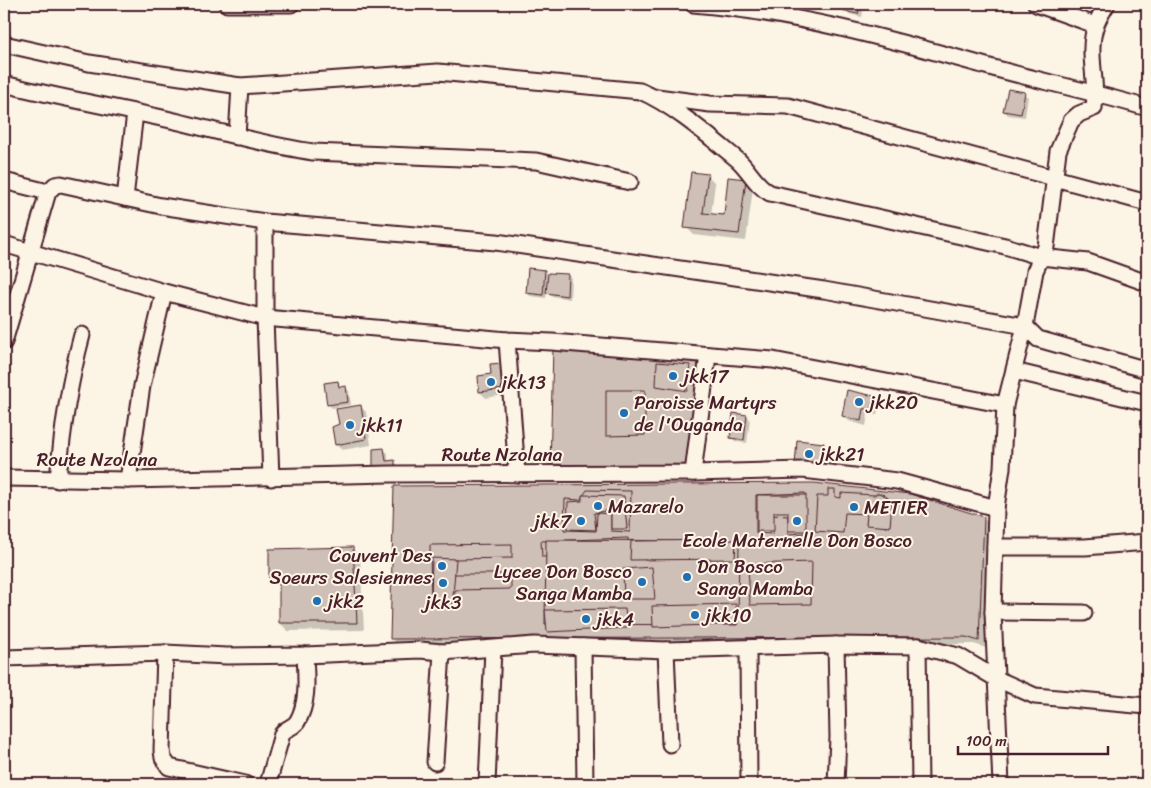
<svg xmlns="http://www.w3.org/2000/svg" width="1151" height="788" viewBox="0 0 1151 788" font-family="Sriracha,sans-serif">
<style>
.shadow{fill:#0003}
.building{fill:#cfc0b7;stroke:#4a1f2b}
.lines{fill:none;stroke-linecap:round;stroke-linejoin:round}
.minor-casing{stroke:#4a1f2b;stroke-width:19}
.minor{stroke:#fcf5e5;stroke-width:15}
.poi-dot{fill:#1f6fb2;stroke:#fcf5e5;stroke-width:2}
.labels{text-anchor:middle;stroke-width:4;stroke-linejoin:round;paint-order:stroke}
.poi-label{font-size:19px;fill:#4a1f2b;stroke:#fcf5e5;text-anchor:start}
.street-label{font-size:19px;fill:#4a1f2b;stroke:#fcf5e5}
</style>
<rect width="100%" height="100%" fill="#fcf5e5"/>
<filter id="ink" filterUnits="userSpaceOnUse"><feTurbulence type="fractalNoise" baseFrequency=".02" numOctaves="2"/><feDisplacementMap in="SourceGraphic" scale="10" xChannelSelector="R" yChannelSelector="G"/><feConvolveMatrix kernelMatrix="1 2 1 2 8 2 1 2 1" color-interpolation-filters="sRGB"/></filter>
<g filter="url(#ink)">
<g class="shadow">
<path d="M847 4H864L862 17 849 14 846 11Z"/>
<path d="M1024 94 1028 97 1025 117 1008 115 1004 111Z"/>
<path d="M707 175 715 183 711 215 725 216 745 180 753 188 746 241 694 235 686 227Z"/>
<path d="M544 271 549 276 568 275 571 278 570 299 551 296 547 292 546 298 530 296 527 293Z"/>
<path d="M492 375 509 394 486 398 480 392Z"/>
<path d="M338 382 342 388 345 387 349 391 351 405 332 408 328 404Z"/>
<path d="M874 398 879 403 877 415 868 414 866 426 849 421 843 415Z"/>
<path d="M360 406 366 412 371 445 342 450 336 445 340 425Z"/>
<path d="M747 416 750 419 747 443 735 441 731 437Z"/>
<path d="M798 442 823 444 829 450 824 473Z"/>
<path d="M384 450 388 453V462H394L398 465V473H378Z"/>
<path d="M983 518 991 526 986 648 974 644 400 647 392 639Z"/>
<path d="M352 549 360 556 364 630 288 631 280 623V586L270 578Z"/>
</g>
<g class="building">
<path d="M845 4H860L858 14 844 11Z"/>
<path d="M1008 89 1025 92 1021 114 1003 111Z"/>
<path d="M691 172 708 174 703 213 724 215 728 177 746 179 739 234 684 228Z"/>
<path d="M528 268 545 270 543 295 526 293Z"/>
<path d="M548 273 568 274 567 296 546 293Z"/>
<path d="M553 347 701 359 690 470 550 468Z"/>
<path d="M657 362 690 365 687 391 656 386Z"/>
<path d="M503 363 504 389 479 392 478 376 491 374 490 364Z"/>
<path d="M338 381 339 387 346 386 348 402 327 405 324 383Z"/>
<path d="M606 390H645V435L606 436Z"/>
<path d="M847 390 874 396 871 409H863L861 421 842 416Z"/>
<path d="M361 405 366 439 335 445 332 427 339 424 336 409Z"/>
<path d="M733 413 747 415 744 440 730 438Z"/>
<path d="M797 440 824 443 818 468 795 466Z"/>
<path d="M384 448 386 461 395 460V470H373V449Z"/>
<path d="M814 483 910 494 984 517 979 641 966 637 390 639 394 486Z"/>
<path d="M828 489H835V497L841 498V493L874 495 878 493 884 495 892 501 890 527 866 525 867 514 845 513 843 533 815 531 817 496H828Z"/>
<path d="M587 490 631 491 630 532 611 531V514L597 513 596 531 564 530 565 499 580 500Z"/>
<path d="M805 493V533L788 534V516L772 515 773 534 756 533V495Z"/>
<path d="M582 495 624 496 627 529H611V510L594 513 596 530 567 529 568 502 582 501Z"/>
<path d="M757 495H806V531H788V512H774V531H757Z"/>
<path d="M628 538V555L542 557 541 541Z"/>
<path d="M546 540 739 541 738 625 545 624Z"/>
<path d="M736 540 735 559 630 560 631 541Z"/>
<path d="M512 544V558L454 559V574H511V589L455 590 454 603H431L430 545Z"/>
<path d="M353 547 357 623H279V580L269 578V549Z"/>
<path d="M432 558 456 559 452 607 431 606Z"/>
<path d="M812 562 811 604 750 605 748 564Z"/>
<path d="M652 567 655 599H624L623 569Z"/>
<path d="M736 604 737 624 653 627 652 606Z"/>
<path d="M625 609 627 628 547 632 545 610Z"/>
</g>
<g class="lines">
<defs>
<g id="minor">
<path d="M227 4H291"/>
<path d="M693 4C792 12 890 39 986 66 1039 81 1094 92 1147 108"/>
<path d="M1036 4 1095 25"/>
<path d="M4 44 89 63 240 86 438 72 640 91C672 104 711 138 738 160 750 171 756 186 770 193L1005 246 1041 257 1088 262 1147 283"/>
<path d="M4 84C61 98 118 108 175 121 221 132 266 145 313 152L536 161 630 182"/>
<path d="M657 97 710 104 788 106 1147 203"/>
<path d="M237 137 240 86"/>
<path d="M4 181 48 192"/>
<path d="M125 198 135 113"/>
<path d="M265 222V318L271 478"/>
<path d="M4 244 164 292 265 318 507 340 552 342 773 360 1005 405"/>
<path d="M507 340 517 474"/>
<path d="M4 342 48 192 55 185 61 184 161 206 265 222 496 242 824 290 1025 326 1038 339 1147 370"/>
<path d="M1014 371 1147 403"/>
<path d="M693 473 708 355"/>
<path d="M4 478 128 480 390 474 693 473 803 470 897 481 996 508"/>
<path d="M58 480C62 430 69 383 82 335"/>
<path d="M128 480 142 386 164 292"/>
<path d="M995 547H1085L1147 542"/>
<path d="M993 612 1084 613"/>
<path d="M836 645 838 737 836 784"/>
<path d="M918 646 920 784"/>
<path d="M583 647 585 784"/>
<path d="M748 649 749 784"/>
<path d="M666 650 670 744"/>
<path d="M165 653 162 750 163 758 169 767 245 784"/>
<path d="M4 658 165 653 227 656 305 655 420 650 442 652 534 645 666 650 836 645 918 646 958 656 997 679 1035 696 1147 706"/>
<path d="M435 762 442 652"/>
<path d="M268 784 282 734C285 728 293 728 297 722 309 702 306 677 305 655"/>
<path d="M487 784 493 649"/>
<path d="M1001 784 993 612 996 508 1002 468 1005 405 1025 326 1035 271 1046 247 1058 151 1071 121 1079 114 1094 108C1098 81 1086 52 1096 25 1098 18 1103 11 1107 4"/>
</g>
</defs>
<use href="#minor" class="minor-casing"/>
<use href="#minor" class="minor"/>
</g>
</g>
<g class="poi-dot">
<circle cx="673" cy="376" r="5"/>
<circle cx="491" cy="382" r="5"/>
<circle cx="859" cy="402" r="5"/>
<circle cx="624" cy="413" r="5"/>
<circle cx="350" cy="425" r="5"/>
<circle cx="809" cy="454" r="5"/>
<circle cx="598" cy="506" r="5"/>
<circle cx="854" cy="507" r="5"/>
<circle cx="581" cy="521" r="5"/>
<circle cx="797" cy="521" r="5"/>
<circle cx="442" cy="566" r="5"/>
<circle cx="687" cy="577" r="5"/>
<circle cx="642" cy="582" r="5"/>
<circle cx="443" cy="583" r="5"/>
<circle cx="317" cy="601" r="5"/>
<circle cx="695" cy="615" r="5"/>
<circle cx="586" cy="619" r="5"/>
</g>
<g class="labels">
<g class="poi-label">
<text x="683" y="383">jkk17</text>
<text x="501" y="389">jkk13</text>
<text x="634" y="409">Paroisse Martyrs<tspan x="634" dy="22">de l'Ouganda</tspan></text>
<text x="869" y="409">jkk20</text>
<text x="360" y="432">jkk11</text>
<text x="819" y="461">jkk21</text>
<text x="608" y="513">Mazarelo</text>
<text x="864" y="514">METIER</text>
<text x="571" y="528" text-anchor="end">jkk7</text>
<text x="797" y="547" text-anchor="middle">Ecole Maternelle Don Bosco</text>
<text x="432" y="562" text-anchor="end">Couvent Des<tspan x="432" dy="22">Soeurs Salesiennes</tspan></text>
<text x="697" y="573">Don Bosco<tspan x="697" dy="22">Sanga Mamba</tspan></text>
<text x="632" y="578" text-anchor="end">Lycee Don Bosco<tspan x="632" dy="22">Sanga Mamba</tspan></text>
<text x="327" y="608">jkk2</text>
<text x="443" y="609" text-anchor="middle">jkk3</text>
<text x="705" y="622">jkk10</text>
<text x="596" y="626">jkk4</text>
</g>
<g class="street-label">
<text x="502" y="461">Route Nzolana</text>
<text x="97" y="466">Route Nzolana</text>
</g>
</g>
<rect width="1151" height="788" fill="none" stroke="#fcf5e5" stroke-width="20"/>
<rect x="10" y="10" width="1131" height="768" fill="none" stroke="#4a1f2b" stroke-width="2" filter="url(#ink)"/>
<path d="M958 746v8h150v-8" fill="none" stroke="#4a1f2b" stroke-width="2.5"/>
<text x="966" y="746" font-size="15" fill="#4a1f2b" stroke="#fcf5e5" stroke-width="4" paint-order="stroke">100 m</text>
</svg>
